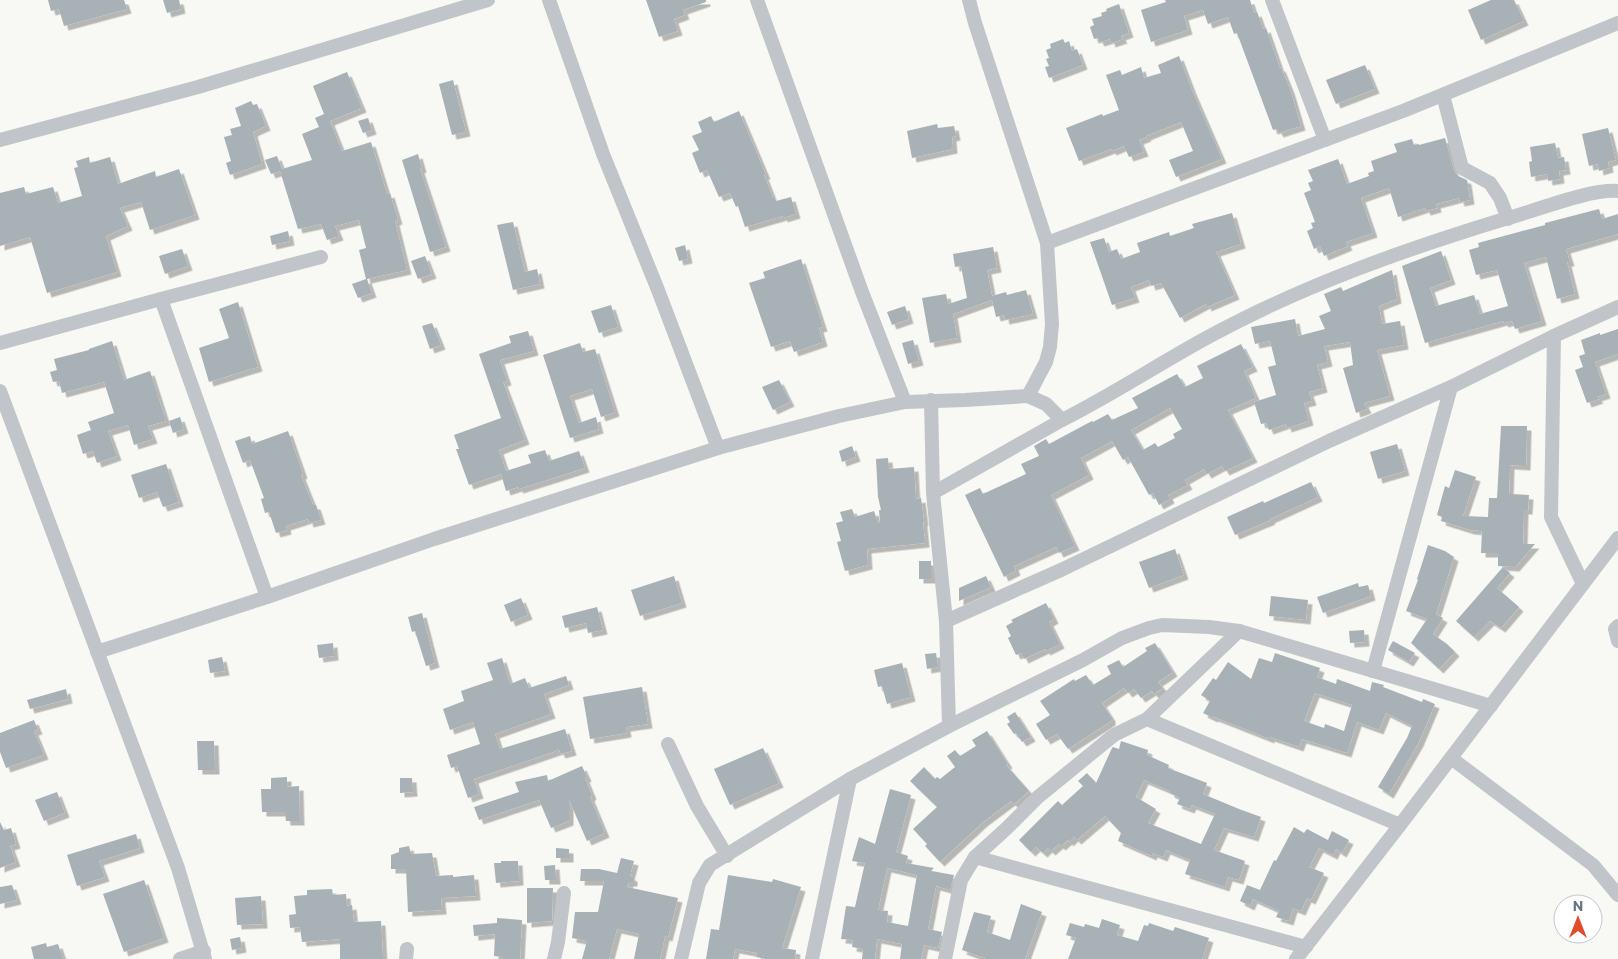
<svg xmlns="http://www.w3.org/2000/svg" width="1618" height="959" viewBox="0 0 1618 959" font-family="Commissioner,sans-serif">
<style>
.building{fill:#a8b1b6;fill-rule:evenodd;filter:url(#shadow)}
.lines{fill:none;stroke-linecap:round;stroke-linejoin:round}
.street{stroke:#c1c5c9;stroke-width:14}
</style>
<defs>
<filter id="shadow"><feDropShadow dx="4.5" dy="4.5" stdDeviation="0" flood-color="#0004"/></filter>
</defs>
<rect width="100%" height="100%" fill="#f8f8f5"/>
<g class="building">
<path d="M48 0H124L127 9 64 26 59 9 51 11Z"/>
<path d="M163 0H179L181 9 167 13Z"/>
<path d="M646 0H706V2L683 10 685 15 674 19 678 31 659 37Z"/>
<path d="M1165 0H1250L1254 13 1257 12 1263 29 1266 28 1280 68 1281 67 1290 89 1301 126 1279 133 1277 129 1273 130 1237 33 1234 34 1228 17 1208 24 1203 10 1184 16 1188 30 1151 42 1141 10 1166 2Z"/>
<path d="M1491 0H1514L1524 21 1481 40 1468 10Z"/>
<path d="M1119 4 1129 33 1121 36 1123 39 1111 43 1110 39 1100 42 1098 38 1094 39 1090 27 1094 25 1092 19 1102 16 1101 13 1107 11 1106 9Z"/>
<path d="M1063 39 1065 43 1069 41 1072 51 1077 49 1083 65 1049 78 1045 67 1049 66 1046 59 1049 58 1046 50 1051 48 1050 44Z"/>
<path d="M1179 56 1192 90 1222 159 1176 177 1169 160 1193 151 1181 122 1146 136 1147 137 1139 140 1144 152 1129 157 1124 146 1112 151 1111 149 1079 161 1066 128 1102 114 1103 116 1119 110 1106 75 1120 70 1122 75 1141 67 1144 78 1161 73 1158 65Z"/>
<path d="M1365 65 1375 89 1336 104 1326 80Z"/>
<path d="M347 72 362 108 330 121 342 151 371 142 387 194 390 193 398 220 395 221 407 270 367 279 372 293 358 298 352 284 366 279 359 250 366 248 359 220 335 226 339 236 327 240 321 224 298 229 280 171 271 174 265 160 277 156 282 169 312 160 302 134 319 127 315 118 324 114 313 86Z"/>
<path d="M453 80 466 132 452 135 439 84Z"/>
<path d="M251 101 253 105 257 104 266 126 253 132 262 164 230 175 226 163 231 161 224 137 232 135 230 129 241 126 235 108Z"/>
<path d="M739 111 766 175H764L773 198H775L776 201 791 197 796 214 783 218V216L745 227 738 206 736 207 730 193 719 197 707 170 700 173 692 153 699 150 692 136 702 132 698 122 711 116 714 122Z"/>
<path d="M368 118 372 130 363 133 358 121Z"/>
<path d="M937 124 938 128 954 126 956 136 952 137 953 149 912 158 907 131Z"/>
<path d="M1608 128 1616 160 1608 162 1609 168 1599 171 1598 164 1589 166 1582 134Z"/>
<path d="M1445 138 1454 171 1458 176 1467 180 1470 200 1460 202 1459 198 1436 204 1437 208 1426 211 1425 208 1398 217 1389 188 1361 198 1373 233 1346 242 1348 246 1324 256 1320 246 1314 249 1307 231 1313 228 1311 223 1315 222 1304 193 1311 190 1308 183 1313 181 1308 170 1338 159 1347 184 1369 176 1368 173 1374 171 1371 161 1397 152 1394 144 1412 139 1414 145 1419 144V145Z"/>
<path d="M1555 143 1558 158 1564 157 1566 170 1559 171 1560 179 1548 181 1547 174 1531 177 1529 162 1532 161 1530 147Z"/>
<path d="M418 154 422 168 420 169 446 247 430 252 402 160Z"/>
<path d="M89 157 90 163 110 157 118 184 155 171 156 177 179 169 195 215 150 230 141 202 120 208 128 226 106 236 117 272 47 293 30 237 0 246V193L24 187 26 194 53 187 58 203 82 196 74 168 78 167 76 161Z"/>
<path d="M1599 209 1602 219 1618 214V234L1566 249 1570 262H1567L1575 294 1557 299 1546 257 1524 263 1542 321 1515 329 1512 321 1504 323 1503 321 1425 343 1402 266 1441 251 1451 280 1430 288 1436 306 1474 295 1480 314 1508 306 1497 270 1476 275 1469 250 1479 247 1478 243 1545 225V223Z"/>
<path d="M1232 213 1241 244 1216 252 1235 295 1207 307 1206 304 1180 318 1161 283 1151 286 1149 280 1131 287 1135 298 1112 305 1090 242 1104 238 1109 252 1117 249 1121 259 1140 252 1137 243 1169 232 1170 236 1194 228 1192 224Z"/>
<path d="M513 222 525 272 537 269 540 284 513 290 497 225Z"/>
<path d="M288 231 290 241 272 245 270 236Z"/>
<path d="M685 245 688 259 679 261 675 248Z"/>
<path d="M993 247 997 268 987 270 992 296 1006 292 1007 295 1026 290 1033 314 1005 320 1004 315 996 317 992 300 953 314 957 338 930 343 922 298 946 294 948 304 967 298 961 266 955 267 953 254Z"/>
<path d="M182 249 188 266 165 274 159 256Z"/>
<path d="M425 256 432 274 418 279 411 261Z"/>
<path d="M801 259 823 327 819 328 823 342 794 352 790 341 771 347 749 283 765 278 763 272Z"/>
<path d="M1392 270 1397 299 1379 306 1382 324 1400 321 1404 345 1377 350 1390 396 1364 403 1367 409 1356 413 1343 368 1353 365 1350 342 1324 346 1328 362 1317 365 1323 388 1309 392 1312 401 1304 403 1309 421 1287 428 1286 424 1269 430 1266 423 1261 424 1254 402 1276 395 1268 367 1276 365 1270 341 1255 344 1251 327 1295 319 1298 336 1325 329 1319 316 1331 311 1324 294 1341 287 1343 291Z"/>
<path d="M238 302 258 367 209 382 199 348 229 338 219 309Z"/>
<path d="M611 305 618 327 599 333 591 311Z"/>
<path d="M905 306 909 319 892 325 887 312Z"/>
<path d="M432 323 441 345 430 349 422 326Z"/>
<path d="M1618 329V354L1595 362 1606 394 1597 397 1599 399 1587 403 1575 370 1583 367 1579 356 1585 354 1581 340 1600 333V335Z"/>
<path d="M528 331 534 351 500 360 507 381 503 382 525 440 499 450 506 471 531 463 528 455 545 450 549 461 579 451 585 468 519 489 518 487 506 491 501 474 469 485 456 449H459L454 435 501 418 479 354 511 343 509 336Z"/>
<path d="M913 340 919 361 908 364 902 343Z"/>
<path d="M112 341 124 380 150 371 166 421 148 426 153 439 134 445 128 425 108 431 117 456 97 463 93 451 83 454 77 435 91 430 88 422 114 413 104 382 62 393 59 381 53 382 50 372 57 370 54 359 89 350V349Z"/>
<path d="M580 343 583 352 595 349 615 412 601 417 592 389 570 396 579 423 596 417 599 429 570 438 543 355Z"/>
<path d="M1241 344 1253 367 1244 371 1256 398 1228 410 1253 458 1225 471 1222 466 1207 474 1204 469 1185 480 1188 485 1168 495 1170 499 1159 505 1153 493 1149 495 1128 457 1123 460 1112 441 1081 458 1089 475 1051 495 1075 546 1059 553 1056 547 1014 566 1016 571 1004 577 965 495 980 488 983 494 1026 474 1021 464 1039 456 1034 446 1046 439 1049 444 1092 421 1093 422 1108 414 1112 420 1138 408 1132 398 1177 374 1185 387 1203 378 1197 366ZM1170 408 1182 429 1173 434 1175 438 1158 447 1155 443 1143 450 1131 430Z"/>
<path d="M779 380 790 402 773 410 762 387Z"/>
<path d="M180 417 184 429 173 433 169 421Z"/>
<path d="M1501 426H1527L1526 466 1510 465 1509 494 1529 495 1528 510H1524L1523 544H1535L1515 567 1498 566V553H1481L1482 531 1470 530 1441 521 1442 517 1437 515 1445 486 1449 488 1455 470 1476 477 1463 516 1488 517 1489 498H1497Z"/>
<path d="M288 431 303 474 301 475 313 505H316L321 520 309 523 308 519 286 526 287 530 276 533 269 512 265 513 261 499 264 498 250 460 243 463 235 441 250 436 252 444Z"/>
<path d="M1397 444 1405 471 1378 479 1370 452Z"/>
<path d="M852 446 856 457 842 462 839 451Z"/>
<path d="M888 458 889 469 914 467 916 499 921 498 924 521 923 522 925 543 867 549 868 565 845 571 837 542 841 541 836 523 843 521 840 512 852 509 855 517 874 511 878 523 880 522 879 510H881L878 497 876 459Z"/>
<path d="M166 464 179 502 163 507 157 492 139 498 131 475Z"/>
<path d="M1311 482 1318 497 1270 519 1271 520 1235 535 1227 517 1263 501 1264 503Z"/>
<path d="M1428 545 1445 551 1454 557 1436 614 1443 618 1433 634 1447 644 1455 652 1439 669 1411 643 1427 619 1406 611 1418 580 1417 579Z"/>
<path d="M1175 549 1184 575 1149 588 1139 562Z"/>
<rect x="919" y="561" width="12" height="18"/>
<path d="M1503 567 1510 573 1497 588 1519 607 1501 628 1490 621 1474 637 1456 621Z"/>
<path d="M674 576 682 603 640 616 631 590Z"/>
<path d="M986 576 991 587 959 601V588Z"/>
<path d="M1358 583 1359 587 1368 585 1371 596 1323 613 1317 597Z"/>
<path d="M1271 596 1308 600 1306 620 1269 616Z"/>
<path d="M521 598 528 615 511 622 504 605Z"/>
<path d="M1046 603 1054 619 1049 622 1060 644 1046 651 1045 649 1024 659 1021 653 1016 655 1008 638 1011 636 1006 626 1013 622 1011 620Z"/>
<path d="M597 607 603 630 588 633 586 623 565 628 562 616Z"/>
<path d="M422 613 435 663 426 666 415 631 412 632 408 617Z"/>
<path d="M1364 630 1365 642 1350 643 1349 631Z"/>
<path d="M1393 641 1415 653 1409 662 1388 650Z"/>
<path d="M333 643 334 656 319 658 317 645Z"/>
<path d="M1155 643 1173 672 1158 682 1163 688 1154 694 1152 691 1141 698 1134 689 1128 693 1124 688 1102 703 1111 717V721L1068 749 1057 734 1046 740 1036 724 1050 715 1040 701 1074 679 1075 681 1086 675 1093 685 1111 674 1107 666 1119 660 1123 667 1147 651 1145 648Z"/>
<path d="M936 653 938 667 927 669 925 654Z"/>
<path d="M1275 653 1320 668 1317 677 1336 684 1337 679 1370 691 1372 682 1384 685 1383 687 1422 702 1423 699 1435 704 1419 742 1389 794 1378 787 1407 738 1412 726 1386 713 1379 730 1357 722 1347 753 1302 739 1299 747 1270 737V739L1214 717 1213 718 1203 713 1210 701 1201 695 1213 678 1216 680 1228 662 1251 679 1259 658 1272 662ZM1315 693 1352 705 1344 731 1325 724 1324 728 1304 721Z"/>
<path d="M222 657 225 671 210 673 208 660Z"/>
<path d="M502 658 510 684 525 678 529 688 566 676 569 685 544 694 551 714 495 734 500 749 565 729 572 751 561 754 559 750 474 779 479 794 468 798 457 766 451 768 447 755 480 744 473 722 450 730 443 709 464 701 461 691 493 680 487 663Z"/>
<path d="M902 663 911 697 887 704 882 686 878 687 874 670Z"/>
<path d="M642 687 648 724 626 727 627 733 590 739 583 697Z"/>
<path d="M66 689 68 699 30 709 27 700Z"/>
<path d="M1015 712 1031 737 1022 742 1016 733 1014 734 1007 724 1010 722 1007 717Z"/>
<path d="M34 720 38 730 34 731 44 755 6 768 0 752V733Z"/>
<path d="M987 731 1008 764 1006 765 1029 791 1014 804 1011 801 983 822 940 862 925 846 927 844 913 829 937 807 910 781 924 767 935 779 937 777 940 779 955 767 947 756 955 750 960 756 976 746 972 740Z"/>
<path d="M197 741H214L215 770H198Z"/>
<path d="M1121 741 1148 750 1147 755 1169 765 1168 768 1207 783 1203 794 1239 809 1261 817 1254 837 1224 828 1214 850 1245 861 1239 880 1228 877 1225 887 1185 874 1190 860 1166 850 1163 857 1153 853 1152 856 1118 841 1121 833 1105 816 1077 840 1074 837 1069 842 1068 840 1061 846 1059 844 1051 851 1048 848 1043 853 1036 847 1031 852 1019 840 1058 801 1062 805 1083 786 1078 781 1087 773 1096 783 1112 748 1113 747 1119 749ZM1144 780 1170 791V793L1180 798 1177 804 1190 809 1192 805 1215 814 1201 844 1148 823 1156 809 1136 797Z"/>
<path d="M763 748 779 783 730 805 714 769Z"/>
<path d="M582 766 587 777 585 778 592 795 590 797 605 833 587 841 569 800V821L551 828 539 800 479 820 474 807 519 792 515 782 547 775 548 781Z"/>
<path d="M287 777V787L299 786 300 821H286L285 812H262L261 789H271V778Z"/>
<path d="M400 778H412L413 792 400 793Z"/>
<path d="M890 789 911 795 896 852 908 856 906 863 934 868 931 871 954 875 950 890 936 886 928 929 942 932 938 948 924 945 921 959H900L902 944 877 939 875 959H862L863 949 852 947 853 940 841 939 846 906 855 907 865 863 852 861 859 837 875 844ZM887 868 917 875 908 926 887 922 888 911 878 910Z"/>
<path d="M57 792 65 813 44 821 35 800Z"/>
<path d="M0 822 4 830 11 828 16 844 10 846 16 862 0 868Z"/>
<path d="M1294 827 1304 833 1307 829 1328 840 1332 831 1349 840 1342 853 1336 849 1333 855 1319 848 1309 867 1324 873 1311 900 1307 898 1301 911 1293 908 1289 921 1276 917 1279 911 1253 899 1250 906 1240 901 1247 885 1260 890 1274 860 1276 861Z"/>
<path d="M136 834 140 848 99 861 105 877 77 886 67 855Z"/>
<path d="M409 846 411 854 432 853 436 876 453 875V877L474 875 476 896 441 898 442 910 408 912 406 869H391V855L399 852V848Z"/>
<path d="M556 848 569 849V858H556Z"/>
<path d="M621 858 634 861 630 876 633 877V882H629L627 887 678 898 668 937 665 936 660 959H634L639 934 617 929 609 959H582L587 941 572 938 575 912H598L604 881H580L581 869H599L617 873Z"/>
<path d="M501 861H518L519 881 496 883 494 863H501Z"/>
<path d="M555 865 556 880H545L544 866Z"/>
<path d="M728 875 772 882 773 879 801 887 782 948 796 950 795 959H766L756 957 757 953 735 949 733 959H706L711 929 719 930Z"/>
<path d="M144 880 164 938 124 952 103 894Z"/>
<path d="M12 885 17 900 0 904V887Z"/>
<path d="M527 888H553L552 921 527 923Z"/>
<path d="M332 889 333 895 346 894 347 906 352 905 354 922 381 921 383 959H340V939L302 942 300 927 290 928 289 915 296 914 294 896 307 895V890Z"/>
<path d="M261 896 263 924 237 925 235 898Z"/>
<path d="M1021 904 1042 912 1025 959H987L962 950 974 912 991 916 987 932 1010 940Z"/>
<path d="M497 918 522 920 520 959H503V957L494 956 495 934 474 936 473 925 497 923Z"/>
<path d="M1102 919 1120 925 1117 935 1138 941 1144 925 1148 926 1149 923 1173 931 1175 927 1209 938 1202 959H1068L1076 938 1066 935 1070 923 1084 927 1085 924 1099 928Z"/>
<path d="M240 937 242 948 232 950 230 939Z"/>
<path d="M46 943 47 947 58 944 63 959H34L31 947Z"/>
</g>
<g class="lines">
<g class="street">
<path d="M549 0 603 154 658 290 718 448"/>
<path d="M757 0 862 292 905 402"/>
<path d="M969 0 975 23 1047 243 1052 324 1050 347 1046 362 1028 396"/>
<path d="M1272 0 1325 140"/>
<path d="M1443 95 1462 168 1490 183 1500 198 1508 219"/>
<path d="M0 140 198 87 488 0"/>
<path d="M1047 243 1403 111 1618 23"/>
<path d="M161 299 267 597"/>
<path d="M1554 336 1551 517 1583 584"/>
<path d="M0 343 161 299 321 257"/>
<path d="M0 391 178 868 205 959"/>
<path d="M931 400 933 493 946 621 949 726"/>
<path d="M933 493 1062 420"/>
<path d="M946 621 1061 570 1329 441 1451 387 1554 336 1618 307"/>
<path d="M1618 626 1615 629 1618 641"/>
<path d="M97 652 267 597 434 539 718 448 839 416 905 402 965 400 1028 396 1046 404 1062 420C1112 395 1160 363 1210 336 1304 285 1406 249 1508 218 1538 210 1589 189 1618 191"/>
<path d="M1373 671 1451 387"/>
<path d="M1147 719 1400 825"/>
<path d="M668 744 697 806 727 856"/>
<path d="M1451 758 1593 865 1618 895"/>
<path d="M975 857 1306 947"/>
<path d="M180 959 204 951"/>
<path d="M406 959 407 949"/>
<path d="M554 959 558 942 564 893"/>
<path d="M681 959 699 883 710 865 850 779 949 726 1083 660 1122 638 1149 628 1162 625 1209 627 1239 631 1491 706"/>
<path d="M812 959 850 779"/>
<path d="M945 959 961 880 975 857 1007 828 1038 797 1114 735 1147 719 1239 631"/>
<path d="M1296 959 1400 825 1618 538"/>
</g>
</g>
<g transform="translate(1578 919)"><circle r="24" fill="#ffffff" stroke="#c1c8cc"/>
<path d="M0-4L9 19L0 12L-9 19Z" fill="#e24c2b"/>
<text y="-8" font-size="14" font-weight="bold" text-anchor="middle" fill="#637580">N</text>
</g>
</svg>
